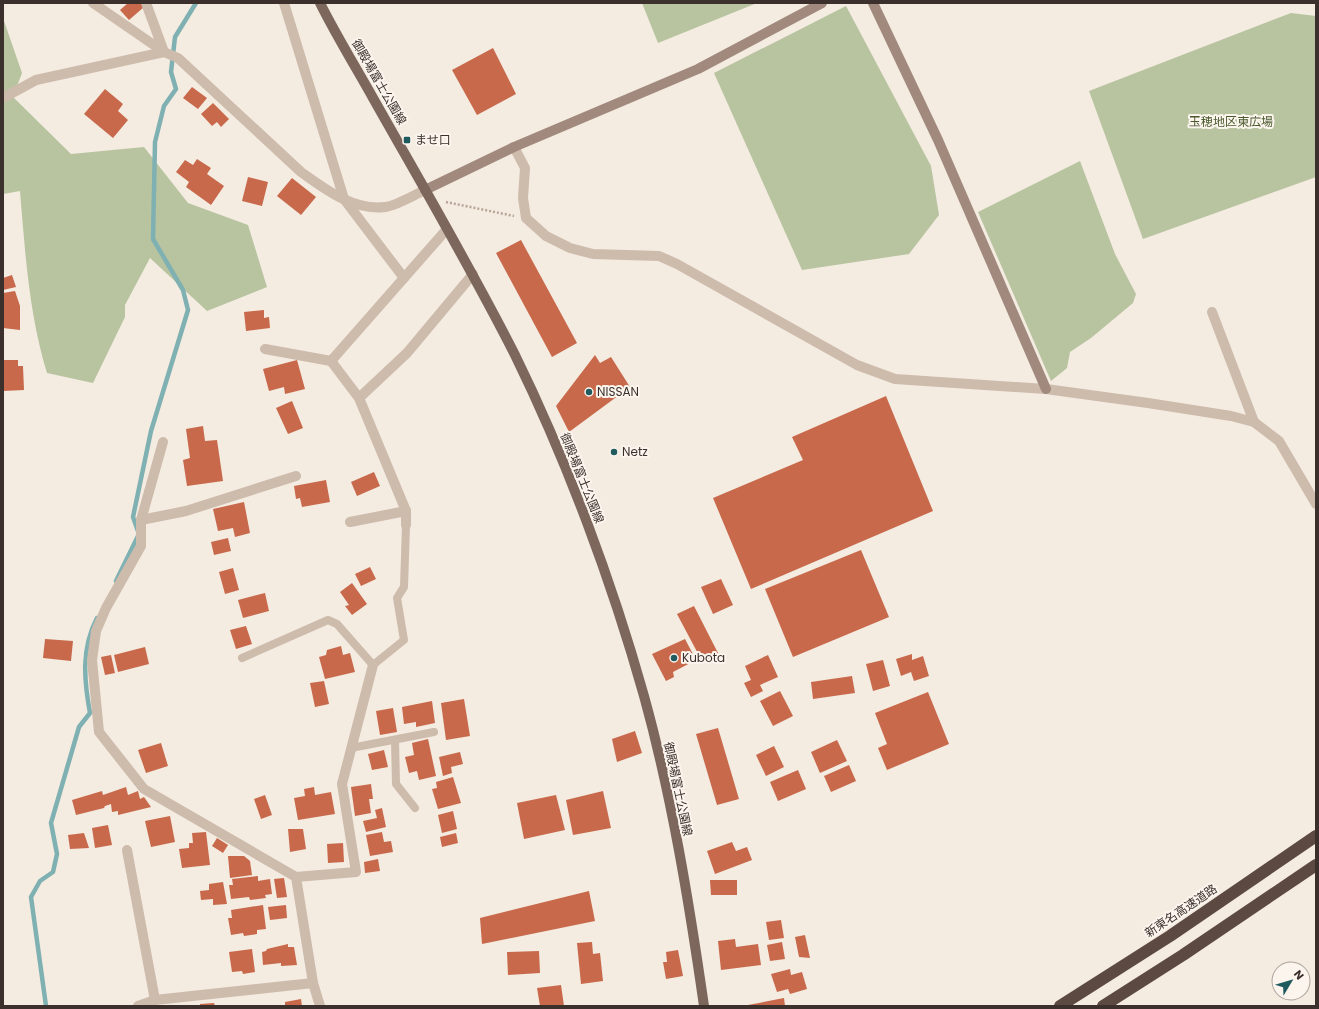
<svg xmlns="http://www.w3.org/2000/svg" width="1319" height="1009" viewBox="0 0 1319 1009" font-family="Poppins,'Noto Sans JP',sans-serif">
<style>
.green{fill:#b8c4a0}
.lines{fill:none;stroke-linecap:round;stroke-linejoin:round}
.stream{stroke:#7fb0b2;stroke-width:4.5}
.building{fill:#c8694b}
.path{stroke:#b9a596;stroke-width:2.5;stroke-dasharray:2 2;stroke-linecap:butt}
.lane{stroke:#cdbbac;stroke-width:8}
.street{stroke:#cdbbac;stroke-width:10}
.secondary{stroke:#a18a7d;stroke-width:10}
.primary{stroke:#7d675c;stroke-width:10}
.highway{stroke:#5c4a42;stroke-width:12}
.poi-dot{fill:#1f5a5e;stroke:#fbf5ee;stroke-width:1.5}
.labels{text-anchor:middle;stroke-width:4;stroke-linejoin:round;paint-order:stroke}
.street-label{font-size:12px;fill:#3b302b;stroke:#fbf5ee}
.park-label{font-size:12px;fill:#4a5a2e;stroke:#fbf5ee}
.poi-label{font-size:12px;fill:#3b302b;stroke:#fbf5ee;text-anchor:start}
</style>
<rect width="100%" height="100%" fill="#f4ebe1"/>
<g class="green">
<path d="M642 3H757L658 43Z"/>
<path d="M846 6 931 166 939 215 909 254 802 270 714 73Z"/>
<path d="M1291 13 1316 16V177L1143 239 1089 91Z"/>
<path d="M3 18 22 73 13 97 71 154 144 147 188 203 248 225 267 287 207 311 150 258 125 305V317L93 383 47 373C29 314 25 252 20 191L3 194Z"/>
<path d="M1080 161 1115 254 1136 294 1133 303 1091 338 1070 352 1067 368 1051 381 978 212Z"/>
</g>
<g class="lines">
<g class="stream">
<path d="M116 581 139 534 133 517 151 431 188 310 183 290 153 239 155 142 164 106 176 89 171 72 175 37 196 3"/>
<path d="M46 1006 31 897 40 881 53 872 57 854 51 823 79 727 90 713C84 680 81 649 97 618"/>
</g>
</g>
<g class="building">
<path d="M128 3H141L144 7 129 20 120 10Z"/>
<path d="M493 48 516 94 477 115 452 70Z"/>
<path d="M192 87 207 98 198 109 183 98Z"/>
<path d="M105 89 123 104 118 111 128 120 113 138 84 114Z"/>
<path d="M213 103 229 119 221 127 217 122 212 126 201 114Z"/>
<path d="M197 159 211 168 207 174 224 186 211 205 186 187 189 182 176 172 185 160 193 165Z"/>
<path d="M248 177 268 182 262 206 242 201Z"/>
<path d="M292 178 316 197 301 215 277 196Z"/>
<path d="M521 240 577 343 552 357 496 253Z"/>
<path d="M12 275 16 287 3 290V278Z"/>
<path d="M15 291 20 306V330L3 328V293Z"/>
<path d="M264 310V318L269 317 270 328 246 331 244 312Z"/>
<path d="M595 355 600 363 611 357 630 387 569 432 556 406Z"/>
<path d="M3 360H18V366H23L24 390 3 391Z"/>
<path d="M297 360 305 389 285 394 284 387 269 391 263 369Z"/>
<path d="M886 396 933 511 751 589 713 498 803 460 792 437Z"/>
<path d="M292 401 303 428 288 434 276 408Z"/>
<path d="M203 426 205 441 217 440 223 481 187 486 183 460 190 458 186 429Z"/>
<path d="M374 472 380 486 357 496 351 482Z"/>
<path d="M326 480 330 502 302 507 300 498 296 499 294 486Z"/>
<path d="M244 502 250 533 235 537 233 528 218 531 213 509Z"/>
<path d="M228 538 231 551 214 555 211 542Z"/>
<path d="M861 550 889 617 793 657 765 589Z"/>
<path d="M370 567 376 579 361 586 355 574Z"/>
<path d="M233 568 239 590 225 594 219 572Z"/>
<path d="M721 579 733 605 713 614 701 587Z"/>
<path d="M352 583 367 604 352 615 345 606 349 605 340 592Z"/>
<path d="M265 593 269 611 243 618 238 600Z"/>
<path d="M694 606 719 655 703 663 677 614Z"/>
<path d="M246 626 252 644 236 649 230 630Z"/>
<path d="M45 639 73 641 71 661 43 658Z"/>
<path d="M685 639 696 660 673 672 674 677 666 681 652 654Z"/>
<path d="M341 646 343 655 350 653 355 672 325 679 319 657 326 655 327 650Z"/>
<path d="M145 647 149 664 118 672 114 655Z"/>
<path d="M912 654V660L923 656 929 676 914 681 911 672 901 676 896 659Z"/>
<path d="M111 655 115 673 105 675 101 657Z"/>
<path d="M768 655 778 677 760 685 763 691 751 697 744 683 751 680 745 666Z"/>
<path d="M883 660 890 686 873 691 866 664Z"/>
<path d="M852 676 855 693 813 699 811 682Z"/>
<path d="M324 681 329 704 315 707 310 683Z"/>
<path d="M780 691 793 716 773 726 760 701Z"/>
<path d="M928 692 949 744 887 770 878 748 887 744 875 713Z"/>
<path d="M464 699 470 736 446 740 441 703Z"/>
<path d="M432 701 435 723 416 727V722L404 724 402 707Z"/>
<path d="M393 708 397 732 380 735 376 711Z"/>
<path d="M718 728 739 799 717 805 696 734Z"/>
<path d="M635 731 642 753 617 762 612 739Z"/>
<path d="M428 739 436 776 419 780 417 771 409 773 405 757 414 755 412 743Z"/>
<path d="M837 740 847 761 820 773 811 752Z"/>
<path d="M161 743 168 766 146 773 138 750Z"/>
<path d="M774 746 784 767 766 776 756 755Z"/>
<path d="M384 750 388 767 372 770 368 754Z"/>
<path d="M460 752 463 764 451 767 452 773 443 776 439 757Z"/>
<path d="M849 765 856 781 831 792 824 776Z"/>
<path d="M798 770 806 789 778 801 770 782Z"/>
<path d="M453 777 461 803 438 809 432 789 437 788 436 782Z"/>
<path d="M371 784 373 799H369L371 813 355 816 351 787Z"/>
<path d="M126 787 128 795 138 791 140 799 144 797 151 807 118 815V811L112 812 111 804 105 806 104 808 76 815 72 800 102 791 103 795Z"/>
<path d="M314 787 315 795 331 792 335 814 298 820 294 798 305 796 304 789Z"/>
<path d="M603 791 611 828 573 835 566 800Z"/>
<path d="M265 795 272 815 261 819 254 799Z"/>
<path d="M556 795 565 830 524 839 517 803Z"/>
<path d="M382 808 386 827 366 832 363 821 377 818 375 810Z"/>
<path d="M453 811 457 829 442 833 438 815Z"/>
<path d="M170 816 175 842 151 847 145 821Z"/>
<path d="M108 825 112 845 95 848 92 828Z"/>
<path d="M288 829H303L306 849 290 852Z"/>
<path d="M206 832 210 865 182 868 179 849 189 848V843H193L192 833Z"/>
<path d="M382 832 384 842 391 841 393 852 370 856 366 835Z"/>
<path d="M84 833 89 848 70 849 68 835Z"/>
<path d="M456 833 458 843 442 847 440 837Z"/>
<path d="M217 838 228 845 223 853 212 846Z"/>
<path d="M732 842 736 851 747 847 752 860 715 874 707 851Z"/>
<path d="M343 843 344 862 328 863 327 844Z"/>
<path d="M228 856H244L250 861 252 875 230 878Z"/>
<path d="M378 859 380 871 365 873 364 862Z"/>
<path d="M258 876V881L270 879 272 894 265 895 266 898 250 900 249 897 231 899 229 885H233L232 879Z"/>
<path d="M284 878 287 897 277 898 274 879Z"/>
<path d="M710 880H737V895H711Z"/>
<path d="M223 882 227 904 213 905V899L201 900 200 891 209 890V884Z"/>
<path d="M589 891 595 921 482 944 480 918Z"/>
<path d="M263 905 266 929 257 930V934L244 936 243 933 231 935 228 918H232L231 910Z"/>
<path d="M286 905 287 918 270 920 268 907Z"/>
<path d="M781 920 784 938 769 940 766 922Z"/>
<path d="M805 935 810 958 799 957 795 937Z"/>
<path d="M735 939 736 947 758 944 761 965 721 970 718 941Z"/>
<path d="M592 942 593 954 600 953 603 981 581 984 577 943Z"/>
<path d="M782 942 785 959 770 961 767 945Z"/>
<path d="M288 944V947H294L297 965 281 966V963L263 965 262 952 266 951 267 949Z"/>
<path d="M252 949 255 972 243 974 242 971 232 972 229 952Z"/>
<path d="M678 950 683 976 666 979 663 962H667L666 952Z"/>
<path d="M539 951 540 973 508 975 507 952Z"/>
<path d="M790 969 791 975 802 972 807 989 790 994 788 989 777 992 771 974Z"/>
<path d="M561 985 564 1006H540L537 988Z"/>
<path d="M784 998 785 1006H748V1005Z"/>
<path d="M301 999 302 1006H285V1002Z"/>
<path d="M214 1003 215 1006H200V1004Z"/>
</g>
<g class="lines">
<path class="path" d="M446 202 514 216"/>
<g class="lane">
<path d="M242 658 328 620 337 624 373 665 404 640 397 598 404 587 406 525"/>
<path d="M395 740 396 784 415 808"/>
<path d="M351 748 434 732"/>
</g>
<g class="street">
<path d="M93 3 164 52"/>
<path d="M146 3 164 52"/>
<path d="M284 3 344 199 404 278"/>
<path d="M3 98 36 80 164 52 178 58 301 172C325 189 353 211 385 207 396 206 414 195 425 190"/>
<path d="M514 147 525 168 523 198 526 218 546 236 570 248 593 254 659 256 677 264 857 365 895 379 1046 389 1148 403 1231 416 1254 422 1279 441 1316 504"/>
<path d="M1212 312 1254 422"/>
<path d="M265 349 331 361 447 229"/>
<path d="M331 361 359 398 406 511V525"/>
<path d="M359 398 407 353 473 274"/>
<path d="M296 476 186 511 141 520V546L106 608 96 631 92 660 99 732 144 789 296 877 313 983 320 1006"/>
<path d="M141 520 163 442"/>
<path d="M350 522 406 511"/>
<path d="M127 850 155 1000"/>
<path d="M296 877 356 872 342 784 373 665"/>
<path d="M138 1006 155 1000 313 983"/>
</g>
<g class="secondary">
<path d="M873 3 938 140 1046 389"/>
<path d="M425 190 514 147 698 69 822 3"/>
</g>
<path class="primary" d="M320 3C336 35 355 66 373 98 421 183 471 268 515 355 567 461 612 582 644 696 672 797 689 902 704 1006"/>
<g class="highway">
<path d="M1060 1006 1170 936 1316 836"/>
<path d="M1103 1006 1183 955 1316 865"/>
</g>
</g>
<g class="poi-dot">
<rect x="403" y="136" width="8" height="8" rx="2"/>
<circle cx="589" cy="392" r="4"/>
<circle cx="614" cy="452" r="4"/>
<circle cx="674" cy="658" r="4"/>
</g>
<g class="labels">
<g class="street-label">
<text transform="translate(379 82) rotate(60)" y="4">御殿場富士公園線</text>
<text transform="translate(582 478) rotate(68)" y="4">御殿場富士公園線</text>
<text transform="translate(678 789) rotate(78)" y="4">御殿場富士公園線</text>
<text transform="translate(1181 911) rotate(-34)" y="4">新東名高速道路</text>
</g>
<g class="park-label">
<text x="1231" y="126">玉穂地区東広場</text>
</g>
<g class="poi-label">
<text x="415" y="144">ませ口</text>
<text x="597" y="396">NISSAN</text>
<text x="622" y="456">Netz</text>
<text x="682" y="662">Kubota</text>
</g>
</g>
<rect width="1319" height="1009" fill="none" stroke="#3b302b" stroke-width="8"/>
<g transform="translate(1291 981) rotate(52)"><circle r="19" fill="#fbf5ee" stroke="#aea6a0"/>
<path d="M0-3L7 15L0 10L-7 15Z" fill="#1f5a5e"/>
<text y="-6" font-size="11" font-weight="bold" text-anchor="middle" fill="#3b302b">N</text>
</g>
</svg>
